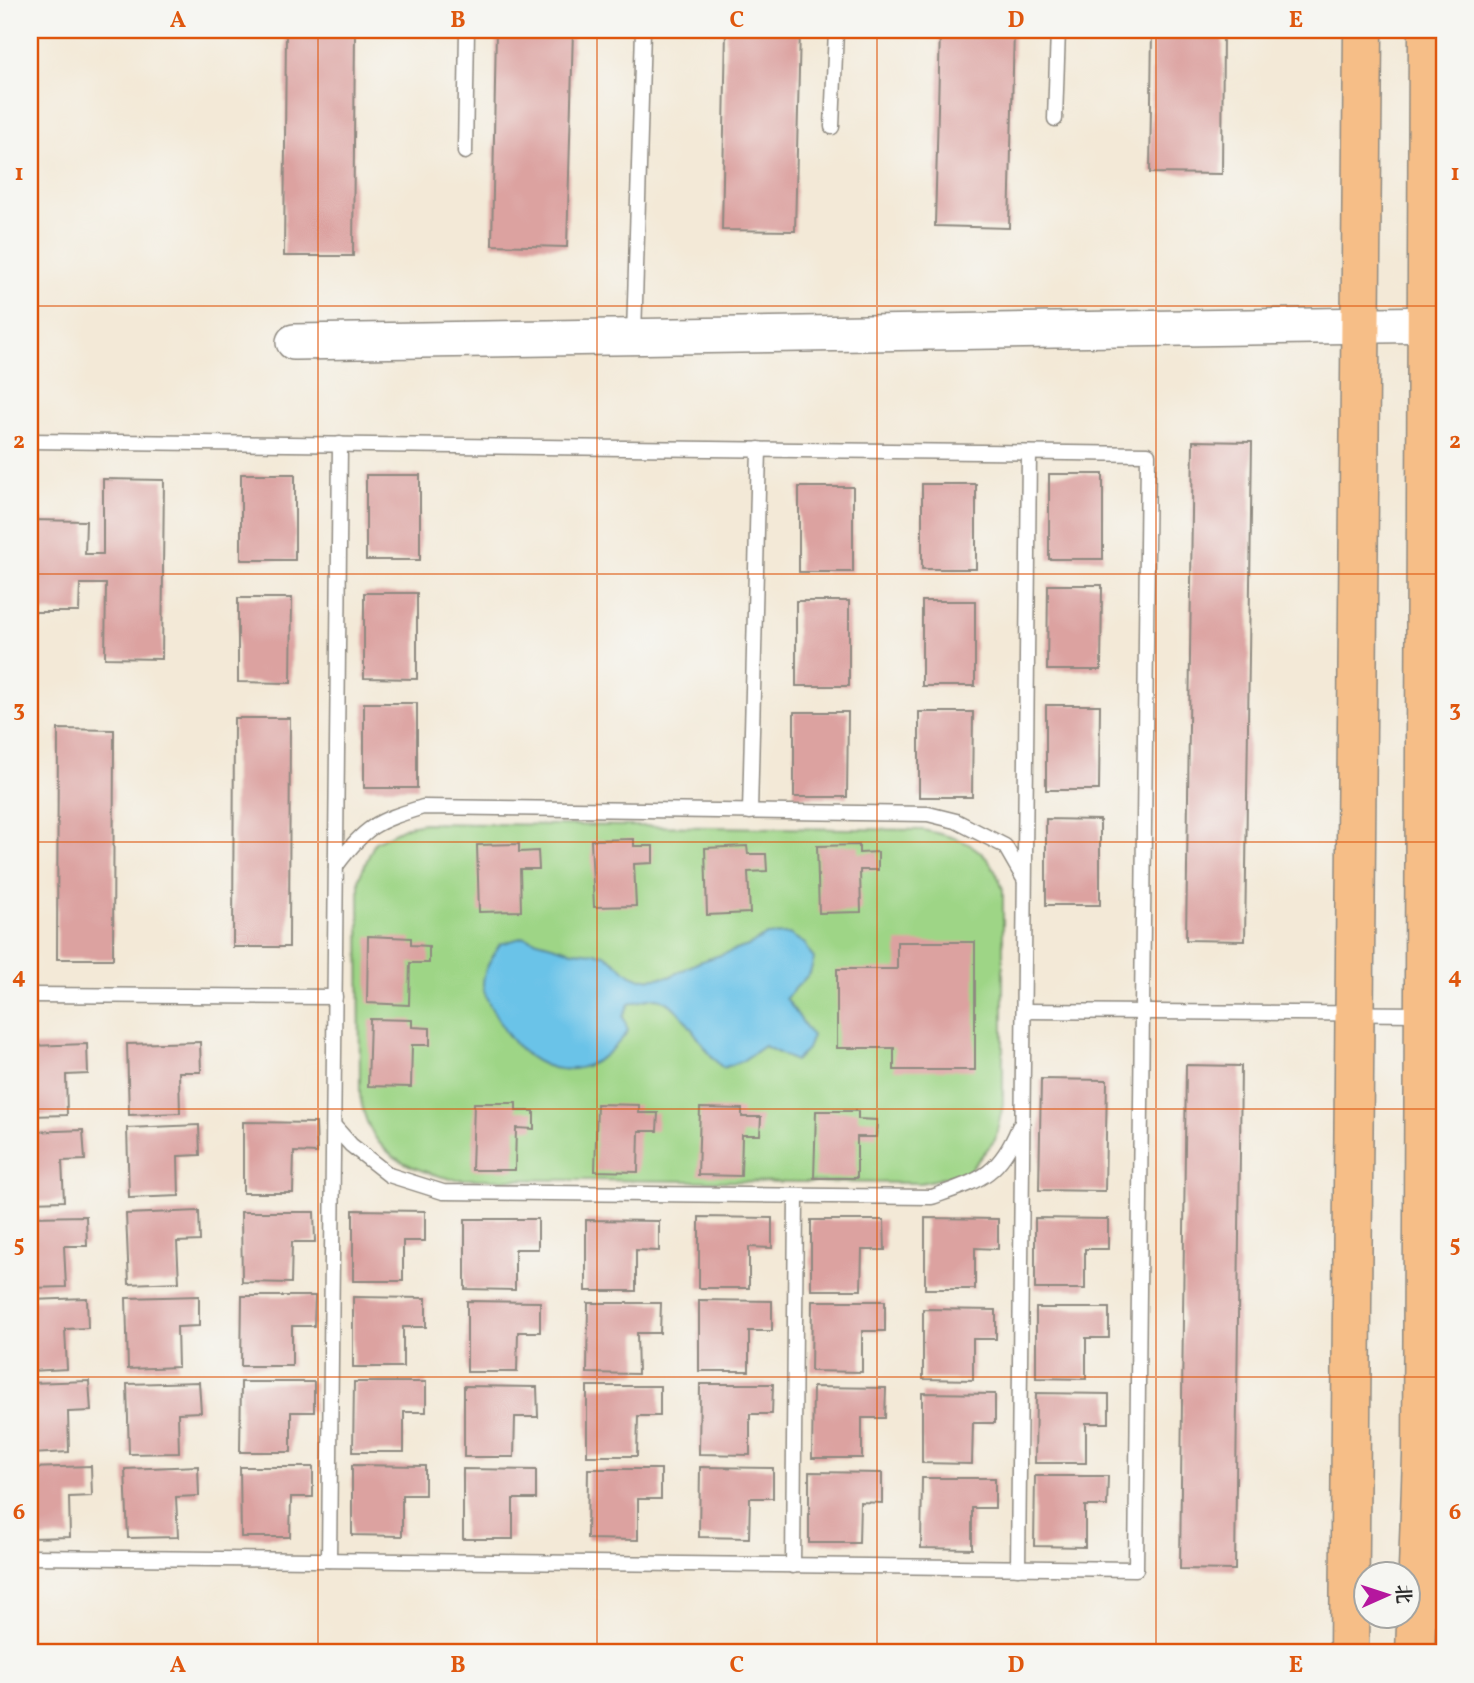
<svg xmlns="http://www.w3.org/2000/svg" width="1474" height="1683" viewBox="0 0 1474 1683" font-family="Vollkorn,'Noto Serif SC',serif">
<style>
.green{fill:#9ed586;stroke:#648058;stroke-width:2}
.water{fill:#6bc3e8;stroke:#4b778a;stroke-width:2}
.building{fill:#dca2a0}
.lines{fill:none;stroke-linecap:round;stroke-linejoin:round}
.service-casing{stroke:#8f8a81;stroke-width:17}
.tertiary-casing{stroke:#8f8a81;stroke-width:38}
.primary-casing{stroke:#8f8a81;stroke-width:41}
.service{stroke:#fff;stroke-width:14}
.tertiary{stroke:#fff;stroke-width:35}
.primary{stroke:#f6be87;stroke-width:38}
.grid{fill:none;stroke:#df570e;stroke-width:2;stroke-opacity:0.55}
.neatline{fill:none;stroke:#df570e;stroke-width:2.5}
.grid-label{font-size:23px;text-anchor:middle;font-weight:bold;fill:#df570e}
</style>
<rect width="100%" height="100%" fill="#f6f6f2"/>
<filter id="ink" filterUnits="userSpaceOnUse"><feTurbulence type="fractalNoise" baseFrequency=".0143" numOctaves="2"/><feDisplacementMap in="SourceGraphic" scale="14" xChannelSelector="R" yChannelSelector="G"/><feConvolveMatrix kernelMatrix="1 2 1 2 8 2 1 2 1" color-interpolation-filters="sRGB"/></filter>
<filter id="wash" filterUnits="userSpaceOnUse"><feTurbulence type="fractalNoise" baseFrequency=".00686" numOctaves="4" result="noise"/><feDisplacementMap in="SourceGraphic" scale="28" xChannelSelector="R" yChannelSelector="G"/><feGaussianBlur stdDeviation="1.57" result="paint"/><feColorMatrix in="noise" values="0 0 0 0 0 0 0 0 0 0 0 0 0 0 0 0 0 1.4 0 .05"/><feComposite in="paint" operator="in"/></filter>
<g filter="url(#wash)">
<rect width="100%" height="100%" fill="#f3e9d7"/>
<path class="green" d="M424 823 923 830C965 839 989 846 1003 890V1105L995 1140 968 1172 921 1183 451 1179C400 1167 368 1150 360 1095L359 878 375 842 408 826Z"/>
<path class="water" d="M789 934 805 944 814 959 810 973 786 998 812 1036 807 1049 795 1061 764 1046 742 1061 723 1068C703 1053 680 999 656 998 648 998 638 1002 629 1004L623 1016 628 1031C588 1087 534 1080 500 1023 493 1010 484 998 483 984 483 970 493 956 500 944L524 937 573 951 605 954 631 975 641 979 669 977 699 962 748 946 767 935Z"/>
<g id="blocks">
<g class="building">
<path d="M286 30H355L353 256H284Z"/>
<path d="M496 30H573L567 247 492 245Z"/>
<path d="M726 30H800L795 231 722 230Z"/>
<path d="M940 30H1014L1009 228 935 226Z"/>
<path d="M1152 30H1223L1222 174 1150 173Z"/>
<path d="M1193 441 1252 442 1245 941 1186 940Z"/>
<rect x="241" y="474" width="54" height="86"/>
<rect x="1049" y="474" width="54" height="85"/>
<rect x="366" y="475" width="54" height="85"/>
<path d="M103 479 164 480 162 659 105 658 106 584H80L79 612H30V520L86 521 85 554H103Z"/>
<rect x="922" y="484" width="54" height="85"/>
<rect x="799" y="487" width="54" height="85"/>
<path d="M1048 585H1102L1101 670H1047Z"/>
<path d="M364 593H417V679L364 678Z"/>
<path d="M238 598H292L291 683 238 682Z"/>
<rect x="796" y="601" width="53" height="85"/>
<rect x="922" y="601" width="53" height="85"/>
<rect x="364" y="703" width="53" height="85"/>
<path d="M1046 705H1100L1099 790H1046Z"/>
<path d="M794 712H848L847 797H794Z"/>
<path d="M919 712H973L972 797H919Z"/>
<path d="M234 718H290L289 947H233Z"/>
<path d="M58 729 114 730 113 959H57Z"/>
<path d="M1046 819 1100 820V905H1046Z"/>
<path d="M634 839V846H653V863L634 864 636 906 594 907 591 840Z"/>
<path d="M519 844V852L538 851 539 869H520L521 911 479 912 477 845Z"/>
<path d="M859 845V853L878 852V870H860L861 912 819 913 817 846Z"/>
<path d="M747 846 748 854H766L767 871 748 872 750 913 707 915 705 848Z"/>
<path d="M368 936 411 938V945L429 946V963H410L409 1005 367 1003Z"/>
<path d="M897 942H975V1070H894V1048H837V969H897Z"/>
<path d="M370 1019 412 1020V1027L430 1028V1045H412L411 1087 368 1086Z"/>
<path d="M200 1042 201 1072H179L180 1113 129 1115 127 1044Z"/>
<path d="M87 1044 88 1074 66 1075 67 1115 30 1116V1046Z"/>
<path d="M1186 1065 1241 1066 1235 1570 1180 1569Z"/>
<path d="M1041 1079 1107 1080 1105 1191 1039 1190Z"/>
<path d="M474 1103H516V1111H534V1129L516 1128 515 1170H472Z"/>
<path d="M597 1104 639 1105V1113H658L657 1131H639L638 1172 595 1171Z"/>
<path d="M700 1108 742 1109V1117H761L760 1135H742L741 1176 698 1175Z"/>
<path d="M816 1111H858V1119L877 1120 876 1137H857V1178H814Z"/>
<path d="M243 1122 316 1123 317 1153 294 1152 293 1193H243Z"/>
<path d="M199 1125 200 1155 178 1156 179 1196 129 1198 127 1128Z"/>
<path d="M83 1130 85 1160 62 1161 64 1201 30 1202V1132Z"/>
<path d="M353 1210 425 1211V1241H403V1281H353Z"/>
<path d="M199 1211 200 1241 177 1242 179 1282 129 1284 126 1214Z"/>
<path d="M241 1212H314L315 1242H292L291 1283 242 1282Z"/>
<path d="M86 1216 87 1246H64L66 1287 30 1288V1217Z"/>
<path d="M699 1217 772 1218V1248L749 1247V1288H699Z"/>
<path d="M925 1218 998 1219V1249L975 1248V1289H925Z"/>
<path d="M1035 1218 1108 1219V1249H1085V1289H1035Z"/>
<path d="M465 1219H538V1249H515V1290L465 1289Z"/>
<path d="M586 1220 659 1221V1251L636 1250V1291H586Z"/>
<path d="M811 1220H884L885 1250H862L861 1290H811Z"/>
<path d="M199 1296V1326L177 1327 178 1367 128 1369 126 1298Z"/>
<path d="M242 1296H315L314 1326H292V1366H241Z"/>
<path d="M353 1297 426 1298V1327H403V1367H353Z"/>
<path d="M87 1298 88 1328 65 1329 67 1369 30 1371V1300Z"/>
<path d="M699 1300 772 1301V1331H749V1371H699Z"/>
<path d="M467 1301 540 1302V1332H518L517 1372H467Z"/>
<path d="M812 1301H885V1331H862V1372L811 1371Z"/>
<path d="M588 1303H661L660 1333H637L638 1374 587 1373Z"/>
<path d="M1036 1308H1109V1338H1086V1379L1036 1378Z"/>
<path d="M923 1309 996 1310V1339H973V1380L923 1379Z"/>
<path d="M89 1381 91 1411 68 1412 69 1452 30 1454V1383Z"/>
<path d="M199 1382 201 1412 178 1413 179 1453 129 1454 127 1384Z"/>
<path d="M241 1382H314V1412H291V1452H240Z"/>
<path d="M354 1382H426V1412H404V1452H353Z"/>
<path d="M700 1384H773L772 1414H750V1455L699 1454Z"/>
<path d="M464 1386 537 1387 538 1417H515L514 1457H464Z"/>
<path d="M587 1386H660V1416H638L637 1456H587Z"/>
<path d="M813 1387 886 1388 885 1418H862V1458H812Z"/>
<path d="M922 1393 995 1394V1423H973L972 1464 922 1463Z"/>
<path d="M1036 1393 1109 1394V1423H1086V1463H1035Z"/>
<path d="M352 1465 425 1466V1495H402V1536L352 1535Z"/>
<path d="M91 1466 92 1496 69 1497 70 1537 30 1538V1468Z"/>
<path d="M198 1466 199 1496 176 1497 178 1537 128 1538 125 1469Z"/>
<path d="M240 1467H313V1497H291L290 1537H241Z"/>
<path d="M700 1467 773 1468V1498H750L749 1538 699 1537Z"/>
<path d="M463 1469 536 1470V1499H513V1539H463Z"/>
<path d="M588 1469H661V1499H638V1540L587 1539Z"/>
<path d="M809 1472 882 1473V1503L860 1502 859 1543H809Z"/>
<path d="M1035 1476H1108L1107 1506H1085V1547L1034 1546Z"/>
<path d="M922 1478H995V1508H972V1549L921 1548Z"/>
</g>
</g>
</g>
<g filter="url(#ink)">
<use href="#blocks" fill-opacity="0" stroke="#8f8a81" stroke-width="2"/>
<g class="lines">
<defs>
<g id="service">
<path d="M1055 119 1058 30"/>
<path d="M832 127 836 30"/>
<path d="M465 152 467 30"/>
<path d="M634 336 643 30"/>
<path d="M30 441 1148 454 1136 1569 30 1557"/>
<path d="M750 812 759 449"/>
<path d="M336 866C367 825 375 822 423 807L928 814 956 821 1005 846 1024 879"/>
<path d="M30 995 335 997"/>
<path d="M1024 1011 1421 1014"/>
<path d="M334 1126 351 1145 389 1175 443 1192 932 1197C980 1180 999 1176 1019 1127"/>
<path d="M329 1560 340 444"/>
<path d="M793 1566 796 1196"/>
<path d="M1018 1568 1029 453"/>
</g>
<path id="tertiary" d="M294 342 1444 324"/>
<g id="primary">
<path d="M1349 1653 1363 30"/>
<path d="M1415 1653 1422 1456 1428 30"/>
</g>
</defs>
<use href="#service" class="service-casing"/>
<use href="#tertiary" class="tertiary-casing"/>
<use href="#primary" class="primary-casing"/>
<use href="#service" class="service"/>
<use href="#tertiary" class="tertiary"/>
<use href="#primary" class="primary"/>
</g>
</g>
<path class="grid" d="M318 30V1653M597 30V1653M877 30V1653M1156 30V1653M30 306H1444M30 574H1444M30 842H1444M30 1109H1444M30 1377H1444"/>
<rect width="1474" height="1683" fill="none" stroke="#f6f6f2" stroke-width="77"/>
<g transform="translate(1387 1595) rotate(87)"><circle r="33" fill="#f6f6f2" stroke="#a5a5a2" stroke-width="2"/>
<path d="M0-5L12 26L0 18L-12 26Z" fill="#b5179e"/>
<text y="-10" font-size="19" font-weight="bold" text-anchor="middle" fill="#2b2b2b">北</text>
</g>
<rect x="38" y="38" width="1398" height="1606" class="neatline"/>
<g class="grid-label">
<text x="178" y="27">A</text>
<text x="458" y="27">B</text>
<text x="737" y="27">C</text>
<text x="1016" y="27">D</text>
<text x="1296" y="27">E</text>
<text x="19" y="180">1</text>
<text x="1455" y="180">1</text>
<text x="19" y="448">2</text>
<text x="1455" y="448">2</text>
<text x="19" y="716">3</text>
<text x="1455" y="716">3</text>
<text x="19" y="983">4</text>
<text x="1455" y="983">4</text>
<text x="19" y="1251">5</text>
<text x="1455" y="1251">5</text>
<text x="19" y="1519">6</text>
<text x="1455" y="1519">6</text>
<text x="178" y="1672">A</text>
<text x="458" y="1672">B</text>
<text x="737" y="1672">C</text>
<text x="1016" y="1672">D</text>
<text x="1296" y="1672">E</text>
</g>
</svg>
